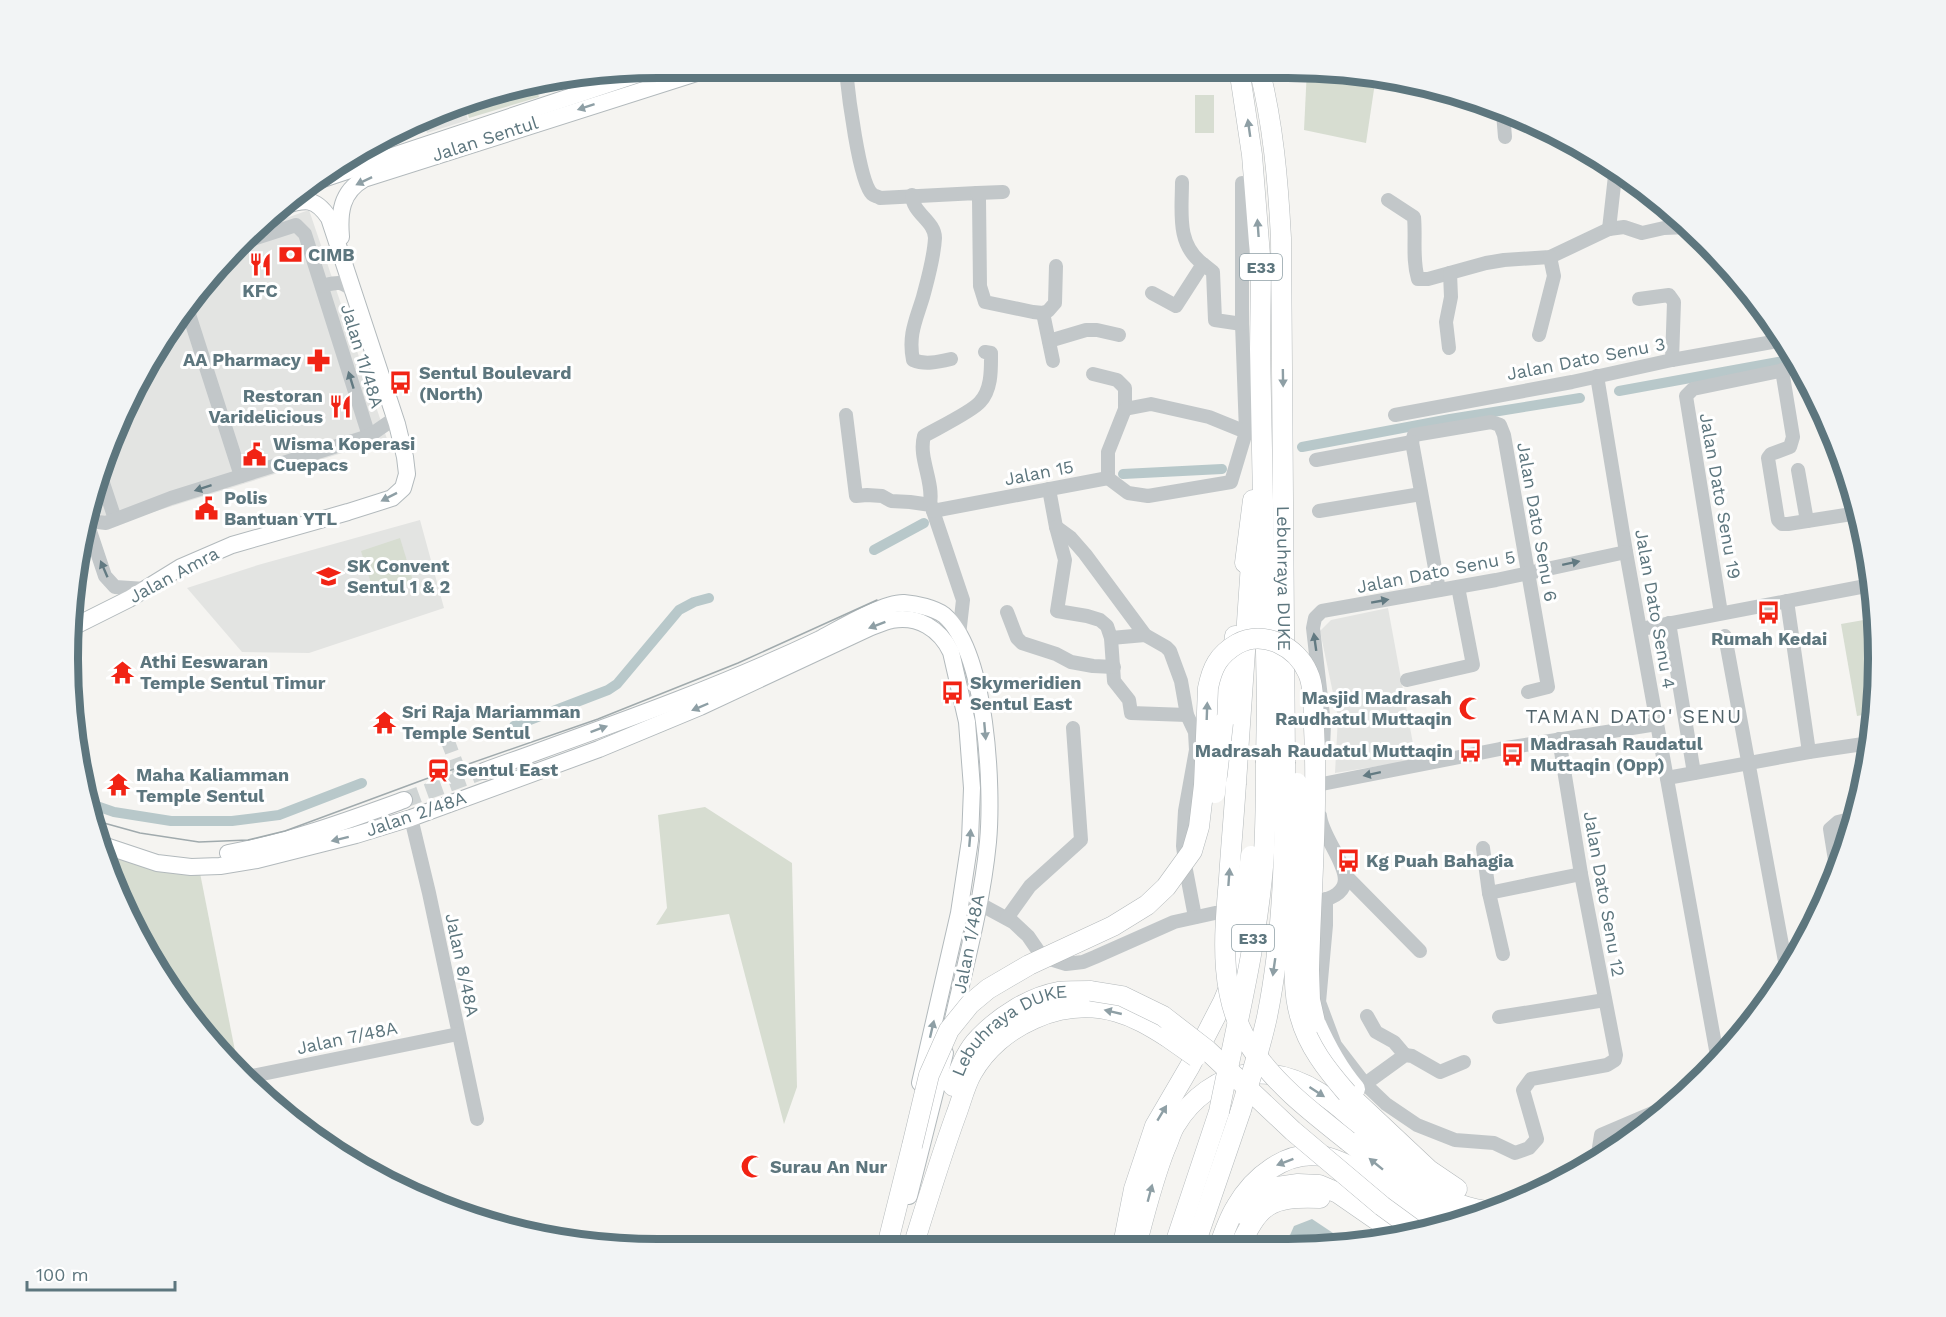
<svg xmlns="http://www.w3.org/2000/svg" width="1946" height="1317" viewBox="0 0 1946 1317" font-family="'Work Sans',sans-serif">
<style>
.built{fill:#e3e4e2}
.green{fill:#d7ddd1}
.water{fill:#b8c8ca}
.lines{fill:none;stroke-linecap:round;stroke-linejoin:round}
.canal{stroke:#b8c8ca;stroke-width:10}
.minor-tunnel{stroke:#cfd4d4;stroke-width:14;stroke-dasharray:14 7;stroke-linecap:butt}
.major-tunnel{stroke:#cfd4d4;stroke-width:16;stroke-dasharray:16 8;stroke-linecap:butt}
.major-casing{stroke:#b2b9bc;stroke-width:18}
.highway-casing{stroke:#b4b9bb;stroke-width:21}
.minor{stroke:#c2c7c9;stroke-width:14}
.major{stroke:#fff;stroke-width:16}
.highway{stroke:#fff;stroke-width:20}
.tram{stroke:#a0aaad;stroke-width:1.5}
.highway-bridge-casing{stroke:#b4b9bb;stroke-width:21;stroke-linecap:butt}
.highway-bridge{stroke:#fff;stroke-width:20}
.oneway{fill:#8e9fa5}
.oneway2{fill:#627a82}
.labels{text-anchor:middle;stroke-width:6;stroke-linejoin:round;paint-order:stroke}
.shield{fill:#fff;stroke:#8e9fa5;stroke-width:1.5}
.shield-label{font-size:16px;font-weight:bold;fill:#5d767e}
.street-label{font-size:18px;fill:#5d767e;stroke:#fff}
.poi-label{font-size:18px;font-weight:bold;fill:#5d767e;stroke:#fff;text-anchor:start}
.neighbourhood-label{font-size:20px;letter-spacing:1.5px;fill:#506269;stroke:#fff}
.rim{fill:none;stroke:#5d767e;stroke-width:8}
</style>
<rect width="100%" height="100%" fill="#f5f4f1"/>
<g class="built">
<path d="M463 102 468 120 427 133 423 121Z"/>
<path d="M309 210 387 439 105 527 94 494 112 433 190 298 241 240 255 229Z"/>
<path d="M420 520 444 608 309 653 242 652 187 588 258 565Z"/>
<path d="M1388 608 1416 760 1335 773 1338 717 1320 631 1331 620Z"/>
</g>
<g class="green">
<path d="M1307 69 1376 76 1366 143 1304 130Z"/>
<path d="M535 83 539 97 469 118 464 101Z"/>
<rect x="1195" y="95" width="19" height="38"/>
<path d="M400 538 414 584 375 596 361 551Z"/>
<path d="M1875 618 1878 658 1873 713 1857 716 1841 624Z"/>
<path d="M705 807 792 863 797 1087 784 1124 729 914 656 925 667 908 658 815Z"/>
<path d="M102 851 200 873 239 1071 237 1072 147 954 112 884Z"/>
</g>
<path class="water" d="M1312 1219 1348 1243 1284 1249 1294 1226Z"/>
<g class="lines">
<g class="canal">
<path d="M1619 391 1794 359"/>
<path d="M1302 447 1450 419 1580 398"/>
<path d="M1123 474 1222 469"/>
<path d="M874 550 924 523"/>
<path d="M514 726 608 690 617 684 679 610 694 602 709 598"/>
<path d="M88 803 114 812 171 821H232L279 815 362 783"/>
</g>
<path class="minor-tunnel" d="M447 739 462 779"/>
<path class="major-tunnel" d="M404 800 484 771"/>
<defs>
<g id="major">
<path d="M311 183 645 72"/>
<path d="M341 237C339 213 341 192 364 179L700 72"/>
<path d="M69 629 129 599 181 567 232 545 348 512 392 498 403 488 407 474 405 457 397 424 329 218C315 197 305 199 283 206"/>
<path d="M484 771C597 730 711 691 820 639 839 629 884 602 904 603 917 604 934 608 944 615 987 652 993 788 988 842 982 904 965 966 951 1028"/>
<path d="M100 844 157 863 191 867 220 866 257 860 356 835 411 818 599 749 700 707 869 628C877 625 885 621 892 620 918 615 940 629 951 652L967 722 972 788 970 840 959 913 920 1083"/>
<path d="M228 853C289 842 346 821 404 800"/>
<path d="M909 1196 945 1053"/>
</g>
<g id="highway">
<path d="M1239 68 1252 155 1261 268 1260 349 1267 702 1266 761"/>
<path id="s1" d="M1259 68C1273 123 1278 180 1281 238L1285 762"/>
<path d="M1245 563 1253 500"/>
<path d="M1223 723 1235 636"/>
<path d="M1236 783 1252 549"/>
<path d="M1315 1022C1326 1047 1338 1069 1355 1089"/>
<path id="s2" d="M953 1086C960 1069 966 1051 979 1038 999 1017 1030 997 1058 992 1069 991 1080 991 1091 991"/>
<path d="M1347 1093 1429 1170 1457 1189"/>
<path d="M1348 1141 1421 1200 1458 1221"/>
<path d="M1242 1214 1265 1193 1277 1187 1298 1184 1319 1185 1338 1193 1403 1238"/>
<path d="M886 1250 912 1146"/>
<path d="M912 1250C926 1205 940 1159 956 1115 961 1102 965 1085 972 1073 999 1025 1063 996 1117 1012 1135 1017 1150 1026 1166 1036"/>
<path d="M1122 1250 1134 1189 1155 1126 1190 1066 1223 1002 1233 978 1239 952V936"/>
<path d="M1135 1250C1144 1216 1152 1182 1165 1149 1169 1141 1171 1131 1176 1124 1191 1099 1219 1077 1249 1074 1352 1065 1393 1206 1491 1211"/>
<path d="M1173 1250 1219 1112"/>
<path d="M1193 1250 1241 1110"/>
<path d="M1218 1250C1223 1235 1228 1220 1236 1207 1253 1177 1286 1150 1322 1156 1335 1158 1350 1166 1361 1172 1389 1188 1412 1212 1441 1226"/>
<path d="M1238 1250C1259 1204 1269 1196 1320 1198"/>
</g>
</defs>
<use href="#major" class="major-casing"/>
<use href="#highway" class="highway-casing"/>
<g class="minor">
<path d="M846 71C848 91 859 182 872 194 874 196 877 196 880 198L977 193 979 199 980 286 985 302 1033 312 1043 313 1048 311 1055 303 1056 266"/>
<path d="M579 73 585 93"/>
<path d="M1503 113 1505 137"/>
<path d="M1242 183V324L1246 432"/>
<path d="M977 193 1003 192"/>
<path d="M912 195C912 213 935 221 935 238 934 258 928 278 923 297 916 320 908 335 913 360 925 365 938 362 951 359"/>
<path d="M1388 200 1414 217C1416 238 1412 259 1418 279H1428L1486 263 1504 260 1550 257 1609 229 1624 227 1642 233 1664 228 1688 227"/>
<path d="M1609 229 1616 167"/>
<path d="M238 244 296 225 305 234 369 436"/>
<path d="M1203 264 1213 272 1215 320 1242 324"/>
<path d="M322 286C338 282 341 280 354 292"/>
<path d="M1152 293 1176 306 1203 264C1176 244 1182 212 1182 182"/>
<path d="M1639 299 1669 295 1674 302 1672 360"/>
<path d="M186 305 241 476"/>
<path d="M1043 313 1053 361"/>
<path d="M1539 335 1554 276 1550 257"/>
<path d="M1049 341 1086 330H1097L1119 335"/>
<path d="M1449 348 1446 322 1451 297 1450 273"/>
<path d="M1782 370 1793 437 1790 447 1771 454 1768 458 1778 520 1782 524H1788L1858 513"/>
<path d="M1093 374 1117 380 1125 388V409L1108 452V478"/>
<path d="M1597 376 1626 552 1718 1061"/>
<path d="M846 415 856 496 867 495 882 496 891 501 910 502 931 505 963 600 959 635 956 637"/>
<path d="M1395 415 1572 382 1672 360 1784 340"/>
<path d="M1412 442 1414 435 1491 422 1500 425 1504 435 1548 687 1528 692"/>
<path d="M1412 442 1439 590"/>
<path d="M1316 460 1412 442"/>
<path d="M1798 470 1807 521"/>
<path d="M100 474 115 519"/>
<path d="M1049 489 1056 527 1065 560 1057 611 1087 616 1100 620 1107 626 1111 638 1114 681 1129 700 1131 713 1187 715"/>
<path d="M930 504C934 481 918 458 924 436 936 429 973 411 980 402 992 389 991 369 991 353L985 352"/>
<path d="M933 511 1108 478 1128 493 1148 496 1231 482 1246 432 1209 417 1151 404 1125 409"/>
<path d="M1319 511 1421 494"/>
<path d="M87 517 98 522 106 523 171 498 369 436 395 418"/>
<path d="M86 519 105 576 115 587 146 589"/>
<path d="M1056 527 1071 538 1085 554 1145 635 1166 647 1170 651 1181 681 1187 715 1195 732 1196 750 1185 811 1183 846 1186 870 1195 917"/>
<path d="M1787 601 1809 752"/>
<path d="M1007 612 1017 638 1022 643 1056 654 1071 662 1093 666 1114 667"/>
<path d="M1721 613 1686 396 1693 389 1799 367"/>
<path d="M1669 623 1694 773"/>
<path d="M1641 629 1871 585"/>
<path d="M1725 636 1787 972"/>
<path d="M1111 638 1145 635"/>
<path d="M1407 680 1473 665 1458 587"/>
<path d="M1323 749 1324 724 1313 628 1315 618 1322 611 1496 580 1626 552"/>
<path d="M1667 778 1809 752 1870 743"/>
<path d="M1322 784 1500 749 1657 724"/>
<path d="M411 818 429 893 477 1119"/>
<path d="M1483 848 1489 893 1503 954"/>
<path d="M1837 873 1830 829 1838 822 1854 818"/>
<path d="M1346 876 1420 951"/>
<path d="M1489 893 1581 874"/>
<path d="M1326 899V925L1319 1002 1335 1045 1365 1084 1386 1104 1417 1125 1455 1140 1494 1143 1515 1153 1529 1148 1537 1139 1523 1090 1531 1079 1607 1065 1615 1060 1616 1055 1581 874 1559 739"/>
<path d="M1319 901C1375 889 1323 846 1320 816"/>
<path d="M978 903 1013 922 1028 936 1039 952 1050 959 1066 964 1083 962 1095 957 1174 922 1215 913 1235 912"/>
<path d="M1007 918 1030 886 1081 840 1073 728"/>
<path d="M1367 1016 1376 1032 1394 1042 1405 1055"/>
<path d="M1499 1017 1605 1000"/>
<path d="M242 1078 458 1034"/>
<path d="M1365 1084 1405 1055 1412 1056 1440 1072 1464 1062"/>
<path d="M1597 1160 1601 1135 1669 1106"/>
</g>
<use href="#major" class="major"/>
<use href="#highway" class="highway"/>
<path class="tram" d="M93 820 140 833 199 842 248 840 285 831 431 777 598 719 738 663 877 600"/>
<defs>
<g id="highway-bridge">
<path d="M1236 783C1234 815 1231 847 1229 879 1224 937 1218 999 1252 1049 1277 1086 1313 1113 1348 1141"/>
<path d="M1297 783C1300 829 1299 874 1297 920 1296 951 1291 985 1300 1016 1308 1046 1327 1070 1347 1093"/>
<path d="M1215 793 1223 723"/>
<path d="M1239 936 1251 856"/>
<path d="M1091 991 1122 996 1163 1016 1207 1050 1293 1131 1382 1206 1419 1233"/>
<path d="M1166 1036 1196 1057"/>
<path d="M1241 1110C1250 1079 1260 1049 1267 1017 1284 933 1285 847 1285 762"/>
<path d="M1219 1112C1235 1031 1256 949 1263 867 1266 832 1266 797 1266 761"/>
<path d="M912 1146 929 1075 949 1030 970 1004 988 989 1029 965 1113 926 1147 905 1166 887 1192 851 1199 827 1204 785 1208 688C1212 668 1218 655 1237 644 1264 629 1297 647 1308 673 1315 688 1313 710 1314 727 1318 808 1311 890 1309 970L1310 1000 1315 1022"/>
</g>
</defs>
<use href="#highway-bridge" class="highway-bridge-casing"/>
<use href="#highway-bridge" class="highway-bridge"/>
</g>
<defs><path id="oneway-solid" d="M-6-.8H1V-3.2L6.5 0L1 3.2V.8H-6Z" transform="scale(1.5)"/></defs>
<g class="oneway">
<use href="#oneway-solid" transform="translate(586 107) rotate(162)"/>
<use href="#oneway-solid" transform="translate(1249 128) rotate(-98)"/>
<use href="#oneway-solid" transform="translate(364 181) rotate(154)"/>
<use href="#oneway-solid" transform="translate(1258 228) rotate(-94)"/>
<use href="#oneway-solid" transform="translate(1283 378) rotate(89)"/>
<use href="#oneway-solid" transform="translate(389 497) rotate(153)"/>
<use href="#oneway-solid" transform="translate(877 625) rotate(159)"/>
<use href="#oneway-solid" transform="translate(700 707) rotate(157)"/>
<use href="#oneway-solid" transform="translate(1207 711) rotate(-88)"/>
<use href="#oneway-solid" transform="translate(599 729) rotate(-20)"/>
<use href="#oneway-solid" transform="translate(985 731) rotate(85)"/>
<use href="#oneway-solid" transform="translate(970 838) rotate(-85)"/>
<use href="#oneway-solid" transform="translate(340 839) rotate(166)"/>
<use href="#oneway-solid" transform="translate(1229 877) rotate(-86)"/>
<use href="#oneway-solid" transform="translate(1274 967) rotate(98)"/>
<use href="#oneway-solid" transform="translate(1113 1012) rotate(-167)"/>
<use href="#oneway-solid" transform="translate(932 1029) rotate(-77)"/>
<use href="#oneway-solid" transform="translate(1317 1092) rotate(33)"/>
<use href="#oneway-solid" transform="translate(1162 1113) rotate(-59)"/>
<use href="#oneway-solid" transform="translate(1285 1162) rotate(159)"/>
<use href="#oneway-solid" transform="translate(1376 1164) rotate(-141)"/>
<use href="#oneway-solid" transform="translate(1150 1193) rotate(-75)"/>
</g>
<g class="oneway2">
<use href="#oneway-solid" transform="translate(351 380) rotate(-107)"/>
<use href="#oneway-solid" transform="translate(203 488) rotate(162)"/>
<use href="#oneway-solid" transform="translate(1571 563) rotate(-12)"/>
<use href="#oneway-solid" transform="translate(104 569) rotate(-113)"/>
<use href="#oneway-solid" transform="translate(1380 601) rotate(-10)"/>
<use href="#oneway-solid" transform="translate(1315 642) rotate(-98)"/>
<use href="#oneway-solid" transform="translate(1372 774) rotate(168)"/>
</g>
<defs>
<symbol id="bank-bare" viewBox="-9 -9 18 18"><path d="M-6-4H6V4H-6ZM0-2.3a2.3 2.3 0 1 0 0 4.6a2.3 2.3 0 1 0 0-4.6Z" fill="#f12314" stroke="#fff" stroke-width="2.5" paint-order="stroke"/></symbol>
<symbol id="restaurant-bare" viewBox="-9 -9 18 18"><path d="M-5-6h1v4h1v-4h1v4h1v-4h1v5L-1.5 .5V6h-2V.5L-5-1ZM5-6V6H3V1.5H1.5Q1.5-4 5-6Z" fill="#f12314" stroke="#fff" stroke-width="2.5" paint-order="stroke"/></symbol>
<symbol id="pharmacy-bare" viewBox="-9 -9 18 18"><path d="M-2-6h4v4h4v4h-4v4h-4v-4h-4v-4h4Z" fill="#f12314" stroke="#fff" stroke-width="2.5" paint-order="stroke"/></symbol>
<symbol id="bus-bare" viewBox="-9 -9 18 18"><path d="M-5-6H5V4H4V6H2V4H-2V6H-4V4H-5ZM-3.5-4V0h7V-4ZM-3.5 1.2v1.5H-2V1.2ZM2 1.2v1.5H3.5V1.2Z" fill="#f12314" stroke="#fff" stroke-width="2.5" paint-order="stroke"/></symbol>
<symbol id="civic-bare" viewBox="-9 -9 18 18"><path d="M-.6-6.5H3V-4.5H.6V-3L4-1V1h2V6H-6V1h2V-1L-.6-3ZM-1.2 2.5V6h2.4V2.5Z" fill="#f12314" stroke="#fff" stroke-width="2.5" paint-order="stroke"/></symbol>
<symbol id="school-bare" viewBox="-9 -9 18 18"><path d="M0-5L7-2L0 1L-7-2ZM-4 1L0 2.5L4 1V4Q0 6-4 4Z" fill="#f12314" stroke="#fff" stroke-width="2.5" paint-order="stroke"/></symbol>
<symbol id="temple-bare" viewBox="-9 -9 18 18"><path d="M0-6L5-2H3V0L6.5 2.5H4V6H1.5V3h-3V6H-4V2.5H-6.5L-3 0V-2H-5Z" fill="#f12314" stroke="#fff" stroke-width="2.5" paint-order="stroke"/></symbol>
<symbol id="mosque-bare" viewBox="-9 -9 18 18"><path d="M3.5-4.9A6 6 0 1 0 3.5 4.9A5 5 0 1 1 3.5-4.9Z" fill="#f12314" stroke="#fff" stroke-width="2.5" paint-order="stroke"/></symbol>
<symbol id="station-bare" viewBox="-9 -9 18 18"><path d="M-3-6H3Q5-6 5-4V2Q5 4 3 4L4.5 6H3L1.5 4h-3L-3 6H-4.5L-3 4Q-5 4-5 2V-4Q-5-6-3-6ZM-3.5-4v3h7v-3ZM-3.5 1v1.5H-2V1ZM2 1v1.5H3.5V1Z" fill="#f12314" stroke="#fff" stroke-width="2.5" paint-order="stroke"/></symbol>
</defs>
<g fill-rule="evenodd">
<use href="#bank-bare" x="274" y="238" width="33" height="33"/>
<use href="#restaurant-bare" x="244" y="248" width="33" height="33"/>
<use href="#pharmacy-bare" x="302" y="344" width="33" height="33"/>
<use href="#bus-bare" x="384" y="366" width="33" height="33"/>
<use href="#restaurant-bare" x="324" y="390" width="33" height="33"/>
<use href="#civic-bare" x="238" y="438" width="33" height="33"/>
<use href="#civic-bare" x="190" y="492" width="33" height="33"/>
<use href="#school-bare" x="312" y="560" width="33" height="33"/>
<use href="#bus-bare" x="1752" y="596" width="33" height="33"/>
<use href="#temple-bare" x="106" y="656" width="33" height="33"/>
<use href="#bus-bare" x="936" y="676" width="33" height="33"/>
<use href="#mosque-bare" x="1454" y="692" width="33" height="33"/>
<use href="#temple-bare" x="368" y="706" width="33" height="33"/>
<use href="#bus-bare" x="1454" y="734" width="33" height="33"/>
<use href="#bus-bare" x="1496" y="738" width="33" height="33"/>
<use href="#station-bare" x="422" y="754" width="33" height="33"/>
<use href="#temple-bare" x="102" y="768" width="33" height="33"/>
<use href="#bus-bare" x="1332" y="844" width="33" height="33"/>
<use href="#mosque-bare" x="736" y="1150" width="33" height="33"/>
</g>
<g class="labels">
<g class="shield">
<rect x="1240" y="254" width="42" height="26" rx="4.5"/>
<rect x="1232" y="925" width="42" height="26" rx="4.5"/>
</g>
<g class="shield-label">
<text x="1261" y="273">E33</text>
<text x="1253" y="944">E33</text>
</g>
<g class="street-label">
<text transform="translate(485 139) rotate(-18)" y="6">Jalan Sentul</text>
<text transform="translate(362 356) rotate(73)" y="6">Jalan 11/48A</text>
<text transform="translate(1586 359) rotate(-11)" y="6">Jalan Dato Senu 3</text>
<text transform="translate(1039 473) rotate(-11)" y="6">Jalan 15</text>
<text transform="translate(1720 496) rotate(80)" y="6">Jalan Dato Senu 19</text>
<text transform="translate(1537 522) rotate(80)" y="6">Jalan Dato Senu 6</text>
<text transform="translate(1436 572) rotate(-11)" y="6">Jalan Dato Senu 5</text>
<text transform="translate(174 575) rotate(-28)" y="6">Jalan Amra</text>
<text dy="6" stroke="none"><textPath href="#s1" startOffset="512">Lebuhraya DUKE</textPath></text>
<text transform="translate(1655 609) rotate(80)" y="6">Jalan Dato Senu 4</text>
<text transform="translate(416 814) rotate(-19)" y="6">Jalan 2/48A</text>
<text transform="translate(1604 894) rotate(80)" y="6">Jalan Dato Senu 12</text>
<text transform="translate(969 944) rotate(-79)" y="6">Jalan 1/48A</text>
<text transform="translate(462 965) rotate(78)" y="6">Jalan 8/48A</text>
<text dy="6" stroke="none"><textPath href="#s2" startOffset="84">Lebuhraya DUKE</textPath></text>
<text transform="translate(347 1038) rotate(-12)" y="6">Jalan 7/48A</text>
</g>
<g class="poi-label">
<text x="308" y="261">CIMB</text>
<text x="260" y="297" text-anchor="middle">KFC</text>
<text x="301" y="366" text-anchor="end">AA Pharmacy</text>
<text x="419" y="379">Sentul Boulevard<tspan x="419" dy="21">(North)</tspan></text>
<text x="323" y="402" text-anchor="end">Restoran<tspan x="323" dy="21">Varidelicious</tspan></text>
<text x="273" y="450">Wisma Koperasi<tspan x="273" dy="21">Cuepacs</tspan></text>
<text x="224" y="504">Polis<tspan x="224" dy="21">Bantuan YTL</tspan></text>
<text x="347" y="572">SK Convent<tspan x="347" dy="21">Sentul 1 &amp; 2</tspan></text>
<text x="1769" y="645" text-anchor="middle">Rumah Kedai</text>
<text x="140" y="668">Athi Eeswaran<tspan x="140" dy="21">Temple Sentul Timur</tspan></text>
<text x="970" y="689">Skymeridien<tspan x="970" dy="21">Sentul East</tspan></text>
<text x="1452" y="704" text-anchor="end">Masjid Madrasah<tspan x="1452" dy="21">Raudhatul Muttaqin</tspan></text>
<text x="402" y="718">Sri Raja Mariamman<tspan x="402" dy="21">Temple Sentul</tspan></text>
<text x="1530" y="750">Madrasah Raudatul<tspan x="1530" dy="21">Muttaqin (Opp)</tspan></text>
<text x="1453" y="757" text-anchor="end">Madrasah Raudatul Muttaqin</text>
<text x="456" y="776">Sentul East</text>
<text x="136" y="781">Maha Kaliamman<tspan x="136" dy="21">Temple Sentul</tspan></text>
<text x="1366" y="867">Kg Puah Bahagia</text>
<text x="770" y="1173">Surau An Nur</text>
</g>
<g class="neighbourhood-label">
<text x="1634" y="723">TAMAN DATO' SENU</text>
</g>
</g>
<path d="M0 0H1946V1317H0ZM658 78H1288A580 580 0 0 1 1868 658V659A580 580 0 0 1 1288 1239H658A580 580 0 0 1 78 659V658A580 580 0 0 1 658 78Z" fill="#f2f4f5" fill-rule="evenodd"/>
<path class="rim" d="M658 78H1288A580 580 0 0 1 1868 658V659A580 580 0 0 1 1288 1239H658A580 580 0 0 1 78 659V658A580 580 0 0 1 658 78Z"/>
<path d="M27 1281v9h148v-9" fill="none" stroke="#5d767e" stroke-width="3"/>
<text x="36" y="1281" font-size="18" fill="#5d767e" stroke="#ffffff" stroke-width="4.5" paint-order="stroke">100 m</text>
</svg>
